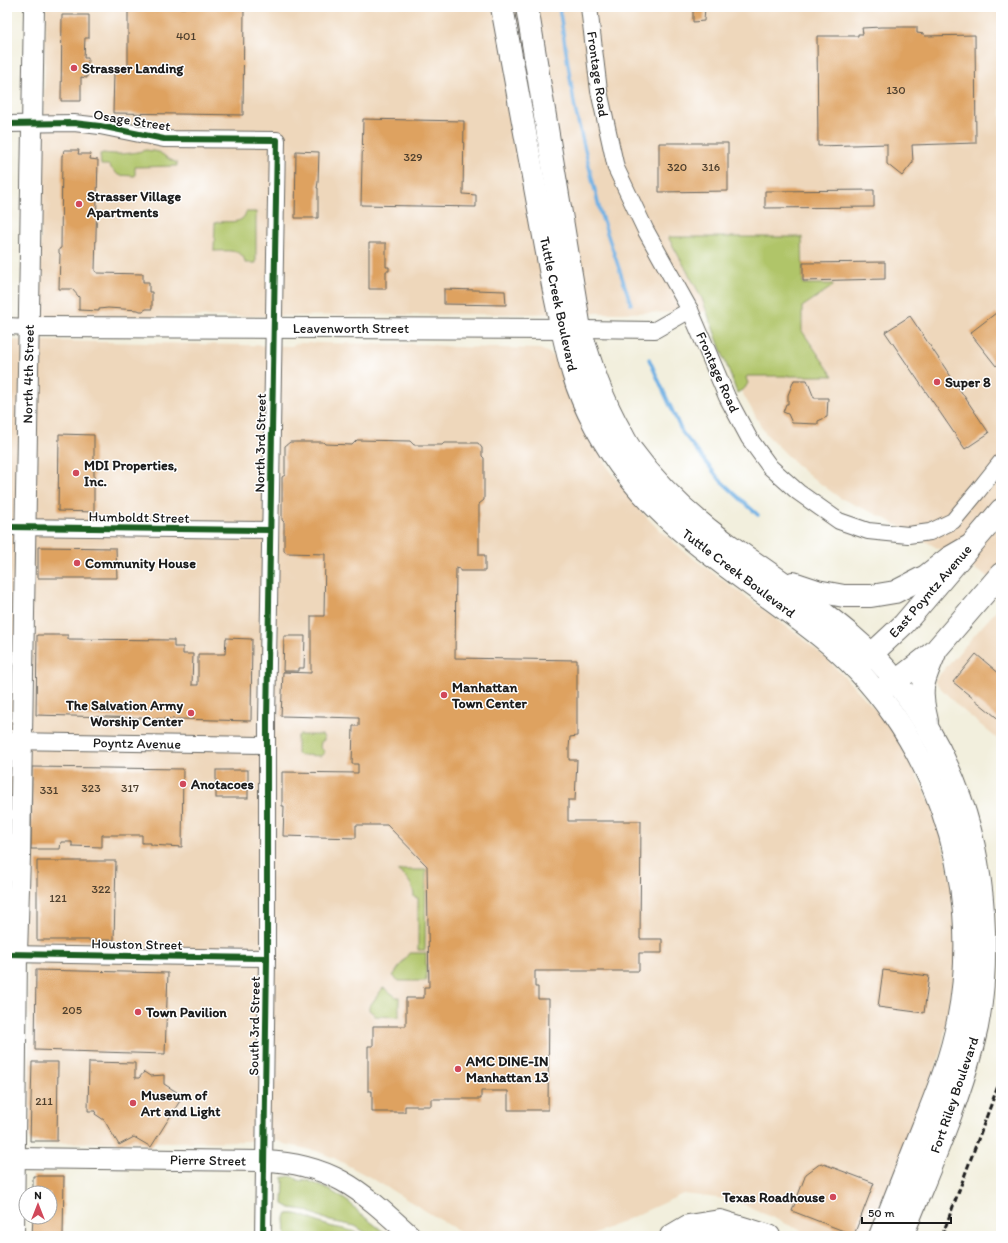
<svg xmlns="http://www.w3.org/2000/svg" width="1008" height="1243" viewBox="0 0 1008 1243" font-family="Itim,sans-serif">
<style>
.built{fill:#eed7bb}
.green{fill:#b0c569;stroke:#667042}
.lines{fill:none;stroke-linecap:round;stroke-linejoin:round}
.stream{stroke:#71b1e4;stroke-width:3.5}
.building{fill:#dea260}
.minor-casing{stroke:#676660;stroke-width:18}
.major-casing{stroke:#676660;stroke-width:22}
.highway-casing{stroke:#676660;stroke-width:24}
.minor{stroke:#fff;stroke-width:16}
.major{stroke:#fff;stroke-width:20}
.highway{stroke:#fff;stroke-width:22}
.rail{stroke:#1c1c1c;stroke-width:3;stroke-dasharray:6 3;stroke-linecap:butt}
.quiet{stroke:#8d6e63;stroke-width:5;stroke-dasharray:10 5;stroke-linecap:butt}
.cycleway-casing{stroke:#fff;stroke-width:8}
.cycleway{stroke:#1b5e20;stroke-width:6}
.poi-dot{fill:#d1495b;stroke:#fff;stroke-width:1.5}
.labels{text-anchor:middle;stroke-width:3;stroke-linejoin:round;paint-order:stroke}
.number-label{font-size:12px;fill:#4c3e2d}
.poi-label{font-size:14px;font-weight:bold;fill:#1c1c1c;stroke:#fff;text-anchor:start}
.street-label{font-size:14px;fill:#1c1c1c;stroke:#fff}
</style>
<rect width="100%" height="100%" fill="#fff"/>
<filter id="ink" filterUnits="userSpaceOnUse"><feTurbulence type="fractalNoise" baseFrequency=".025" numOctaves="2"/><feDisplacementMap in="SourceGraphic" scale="8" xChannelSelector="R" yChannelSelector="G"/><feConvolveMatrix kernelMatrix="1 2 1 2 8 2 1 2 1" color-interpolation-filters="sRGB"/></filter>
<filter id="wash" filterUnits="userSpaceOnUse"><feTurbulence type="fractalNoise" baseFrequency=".012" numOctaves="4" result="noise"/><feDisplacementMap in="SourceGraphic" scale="16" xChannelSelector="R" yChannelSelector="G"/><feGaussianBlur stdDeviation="0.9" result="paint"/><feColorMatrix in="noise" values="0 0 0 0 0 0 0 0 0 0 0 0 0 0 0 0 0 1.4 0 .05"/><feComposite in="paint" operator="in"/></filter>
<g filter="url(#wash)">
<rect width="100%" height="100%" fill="#f2efdd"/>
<g class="built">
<path d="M46 7H1001V584L884 518 840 498 802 470 765 433 739 387 709 312 39 318Z"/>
<path d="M7 340 292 346 296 344 301 343 425 344 453 347 540 349 547 352 557 358 607 466 638 508 658 529 687 554 801 637 828 660 886 720 898 739 933 808 951 877 957 964 941 1053 872 1236H812L735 1200 683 1194 590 1236H467L373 1179 334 1158 316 1151 284 1144 278 1141 30 1143 28 947 7 946Z"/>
<path d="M1001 605V742L958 706 934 681Z"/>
</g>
<g class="green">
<path d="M146 150 159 152 169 159 177 163V166L135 167V176L118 175 108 165H101L100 154 103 153C118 155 130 154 146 150Z"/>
<path d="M246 212H256V263H245C244 248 225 251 214 251L215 223C226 219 242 227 246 212Z"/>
<path d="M668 237H802L803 284H833V286L802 307V331L833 376H747L746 378 748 383 745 388 737 393 701 296Z"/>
<path d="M299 735H322L324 737V740L321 742 320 747 324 751V754L322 756 299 755 297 753V737Z"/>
<path d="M402 870H426L425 950H418V898L414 897C414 886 407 876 397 871Z"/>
<path d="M409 953H426V981H399L393 976Z"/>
<path d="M383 988 386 989 396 997H399V1017L375 1016 374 1014 369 1010V1007Z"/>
<path d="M289 1176 297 1178V1180L303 1181V1179C318 1184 346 1197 356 1209 358 1211 358 1213 361 1215H362L389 1236H371L355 1226 330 1221 305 1210 290 1208 283 1204 284 1180 282 1178Z"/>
<path d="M287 1214C302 1212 312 1221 326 1225 338 1229 350 1228 361 1236H286L285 1218Z"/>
</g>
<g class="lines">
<g class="stream">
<path d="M559 7 575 109 601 215 631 304"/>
<path d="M649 359 682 432 720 480 758 515"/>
</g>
</g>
<g id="blocks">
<g class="building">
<path d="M128 7 185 8V7H225V9H244L243 115 113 113 114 71 128 72Z"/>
<path d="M693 7H705L704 21 693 22Z"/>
<path d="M62 15H89V38H85L84 58H88L87 78 81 77V101H61Z"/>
<path d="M881 27H917V33L924 34 925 36 975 35 976 143 912 145 913 162 902 176 887 164V144L818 146 817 36H858V34H863L862 28Z"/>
<rect x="7" y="82" width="2" height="15"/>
<path d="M363 119 464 121 463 194 476 195V207L361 205Z"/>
<path d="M659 143H728V191L659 192Z"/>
<path d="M64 150H79L78 154H91L90 159 98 160 95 271 98 273 143 274V282H149V292H152V309H146L143 311H140L138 310 108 308 99 309V311L79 310V297L72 289H59L60 254 59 253V249L61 248 62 155H63Z"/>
<path d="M296 151 319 152 318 182 317 188H318V218H295Z"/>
<path d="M874 190V207L765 208V191Z"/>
<path d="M369 243H386V267H389V271H386V289H369Z"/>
<path d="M885 262V279L803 281V263Z"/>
<path d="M444 289 505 291 506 305 444 304Z"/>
<path d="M996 313 998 316 1001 314V362L996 366 970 333Z"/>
<path d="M910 316 989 433 965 449 885 332Z"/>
<path d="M794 380H807L814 398H828L827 417 818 421V424L792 423 788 414 783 412 786 404H788V395Z"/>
<path d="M59 434 94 435V512L58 511Z"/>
<path d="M357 440 410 441 414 445H442L444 443H478L482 448V456L484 458V500L479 504V555H485V571H460V569L456 568 455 658 577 660V736L570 737 569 748V760H577L575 800H568V821H641L640 939H662V953H639V971H535V987H538V999H549L548 1110H508V1091H481V1099H431V1106H405V1112H372V1091H368V1046H373V1026H406V998H424V987H429L427 866 387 825H356V838L283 836 284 806H282V772L358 773V764H352L353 726H359V718L281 716 283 672 311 673V616H324L325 554 287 553 284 551V522L282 520V477L285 475V446L290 442H323L325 444 352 445Z"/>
<path d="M38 547 116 548 117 578H38Z"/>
<path d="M37 635H68V639L174 640V647H183V654H193L192 685H198V654H225L226 638 252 639 251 721 36 715Z"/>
<path d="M284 636H305L304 668H299V671H283Z"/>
<path d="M976 654 1001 675V721L953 682Z"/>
<path d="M32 767 183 769 182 847 151 845V843H142V835H102V847L72 846V842H61L60 849H31Z"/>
<rect x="216" y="770" width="32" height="28"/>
<path d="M37 861H116L114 940H37Z"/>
<path d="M36 970 168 973 165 1054 35 1050Z"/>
<path d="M883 970 929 976 924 1013 878 1007Z"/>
<path d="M32 1062H58L57 1141H30Z"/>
<path d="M89 1062 135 1063V1078H139L144 1072 150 1076 164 1075V1084L183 1096 151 1147 134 1137 119 1145 104 1120 95 1114 96 1111H88Z"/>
<path d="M821 1163 874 1183 854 1235 792 1211 806 1174Z"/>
<path d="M33 1176H64L63 1236H32L33 1217H50V1193H33Z"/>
</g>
</g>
</g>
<g filter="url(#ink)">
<use href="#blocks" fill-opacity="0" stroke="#676660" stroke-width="1"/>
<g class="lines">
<defs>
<g id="minor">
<path d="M589 7 599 91 616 168 646 231 690 310 727 397 749 438 770 467 798 492 839 521 868 531 908 535 930 532 953 521 978 491 1001 462"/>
<path d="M7 124 74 123 100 126 164 139 277 140 267 721V958L263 1236"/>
<path d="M7 326 29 327"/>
<path d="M580 329 655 330 690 310"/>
<path d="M7 527 270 530"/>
<path d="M7 741 267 745"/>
<path d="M7 954 267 958"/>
</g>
<g id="major">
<path d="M29 327 578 329"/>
<path d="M14 1158 265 1161C292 1162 318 1168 342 1181 366 1194 390 1217 411 1236"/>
<path d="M14 1236 17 954 20 856 34 7"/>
</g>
<g id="highway">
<path d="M502 7 554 291C560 319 565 346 573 373 583 408 605 447 628 476 680 542 755 584 820 636 933 726 986 880 958 1021 951 1058 937 1092 923 1127 909 1163 894 1200 880 1236"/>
<path d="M527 7 580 329C591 365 602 400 622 434 625 440 628 446 633 452 659 488 693 519 729 545 753 562 777 578 800 595 833 620 871 649 896 681 954 757 981 837 984 931 985 969 983 1007 973 1044 956 1110 927 1173 902 1236"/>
<path d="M793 583 817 591 844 596H871L895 592 926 576 949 558 968 547"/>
<path d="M861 664 904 624 1001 510"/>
<path d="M884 688 896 681 935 651 1001 574"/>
<path d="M927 721C919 688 922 684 935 653"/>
<path d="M671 1236 688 1226 720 1221 769 1236"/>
</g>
</defs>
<use href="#minor" class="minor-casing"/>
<use href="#major" class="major-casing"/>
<use href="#highway" class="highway-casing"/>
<use href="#minor" class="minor"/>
<use href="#major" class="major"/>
<use href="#highway" class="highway"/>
<path class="rail" d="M942 1236 1001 1078"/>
<path class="quiet" d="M1000 1236 1001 1233"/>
<defs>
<g id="cycleway">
<path d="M7 124 74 123 100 126 164 139 277 140 267 721V958L263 1236"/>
<path d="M7 527 270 530"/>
<path d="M7 954 267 958"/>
</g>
</defs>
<use href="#cycleway" class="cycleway-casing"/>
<use href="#cycleway" class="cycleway"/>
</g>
</g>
<g class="poi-dot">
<circle cx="74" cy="68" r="4"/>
<circle cx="79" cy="204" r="4"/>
<circle cx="937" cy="382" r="4"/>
<circle cx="76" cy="473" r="4"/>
<circle cx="77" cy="563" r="4"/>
<circle cx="444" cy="695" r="4"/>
<circle cx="191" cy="713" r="4"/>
<circle cx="183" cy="784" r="4"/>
<circle cx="138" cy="1012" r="4"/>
<circle cx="458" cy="1069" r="4"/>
<circle cx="133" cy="1103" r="4"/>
<circle cx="833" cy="1197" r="4"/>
</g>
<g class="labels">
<g class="number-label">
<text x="186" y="40">401</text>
<text x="896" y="94">130</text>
<text x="413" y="161">329</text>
<text x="677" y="171">320</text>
<text x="711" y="171">316</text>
<text x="91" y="792">323</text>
<text x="130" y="792">317</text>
<text x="49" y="794">331</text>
<text x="101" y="893">322</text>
<text x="58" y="902">121</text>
<text x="72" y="1014">205</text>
<text x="44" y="1105">211</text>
</g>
<g class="poi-label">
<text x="82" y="73">Strasser Landing</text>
<text x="87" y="201">Strasser Village<tspan x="87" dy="16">Apartments</tspan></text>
<text x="945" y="387">Super 8</text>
<text x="84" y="470">MDI Properties,<tspan x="84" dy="16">Inc.</tspan></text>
<text x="85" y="568">Community House</text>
<text x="452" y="692">Manhattan<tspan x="452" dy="16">Town Center</tspan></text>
<text x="183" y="710" text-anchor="end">The Salvation Army<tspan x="183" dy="16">Worship Center</tspan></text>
<text x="191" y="789">Anotacoes</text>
<text x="146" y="1017">Town Pavilion</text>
<text x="466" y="1066">AMC DINE-IN<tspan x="466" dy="16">Manhattan 13</tspan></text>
<text x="141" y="1100">Museum of<tspan x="141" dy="16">Art and Light</tspan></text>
<text x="825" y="1202" text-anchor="end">Texas Roadhouse</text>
</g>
<g class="street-label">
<text transform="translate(598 74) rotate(82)" y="5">Frontage Road</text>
<text transform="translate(132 120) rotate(9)" y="5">Osage Street</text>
<text transform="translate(559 304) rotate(78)" y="5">Tuttle Creek Boulevard</text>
<text x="351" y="333">Leavenworth Street</text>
<text transform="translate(718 372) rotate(66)" y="5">Frontage Road</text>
<text transform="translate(28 374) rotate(-89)" y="5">North 4th Street</text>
<text transform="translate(260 443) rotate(-89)" y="5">North 3rd Street</text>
<text transform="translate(139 517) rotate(1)" y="5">Humboldt Street</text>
<text transform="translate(739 573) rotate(37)" y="5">Tuttle Creek Boulevard</text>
<text transform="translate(930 591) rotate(-49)" y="5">East Poyntz Avenue</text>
<text transform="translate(137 743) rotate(1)" y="5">Poyntz Avenue</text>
<text transform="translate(137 944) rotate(1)" y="5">Houston Street</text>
<text transform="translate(254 1026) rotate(-89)" y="5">South 3rd Street</text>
<text transform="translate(954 1095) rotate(-71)" y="5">Fort Riley Boulevard</text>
<text transform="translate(208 1160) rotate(1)" y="5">Pierre Street</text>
</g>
</g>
<rect width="1008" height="1243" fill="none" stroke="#fff" stroke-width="24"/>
<g transform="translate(38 1205)"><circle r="19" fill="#ffffff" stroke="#a4a4a4"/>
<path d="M0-3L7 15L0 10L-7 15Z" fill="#d1495b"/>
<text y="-6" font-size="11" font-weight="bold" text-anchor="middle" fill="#1c1c1c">N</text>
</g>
<path d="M862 1217v6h89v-6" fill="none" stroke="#1c1c1c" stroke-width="2"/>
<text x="868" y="1217" font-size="12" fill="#1c1c1c" stroke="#ffffff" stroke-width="3" paint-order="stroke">50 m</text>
</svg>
